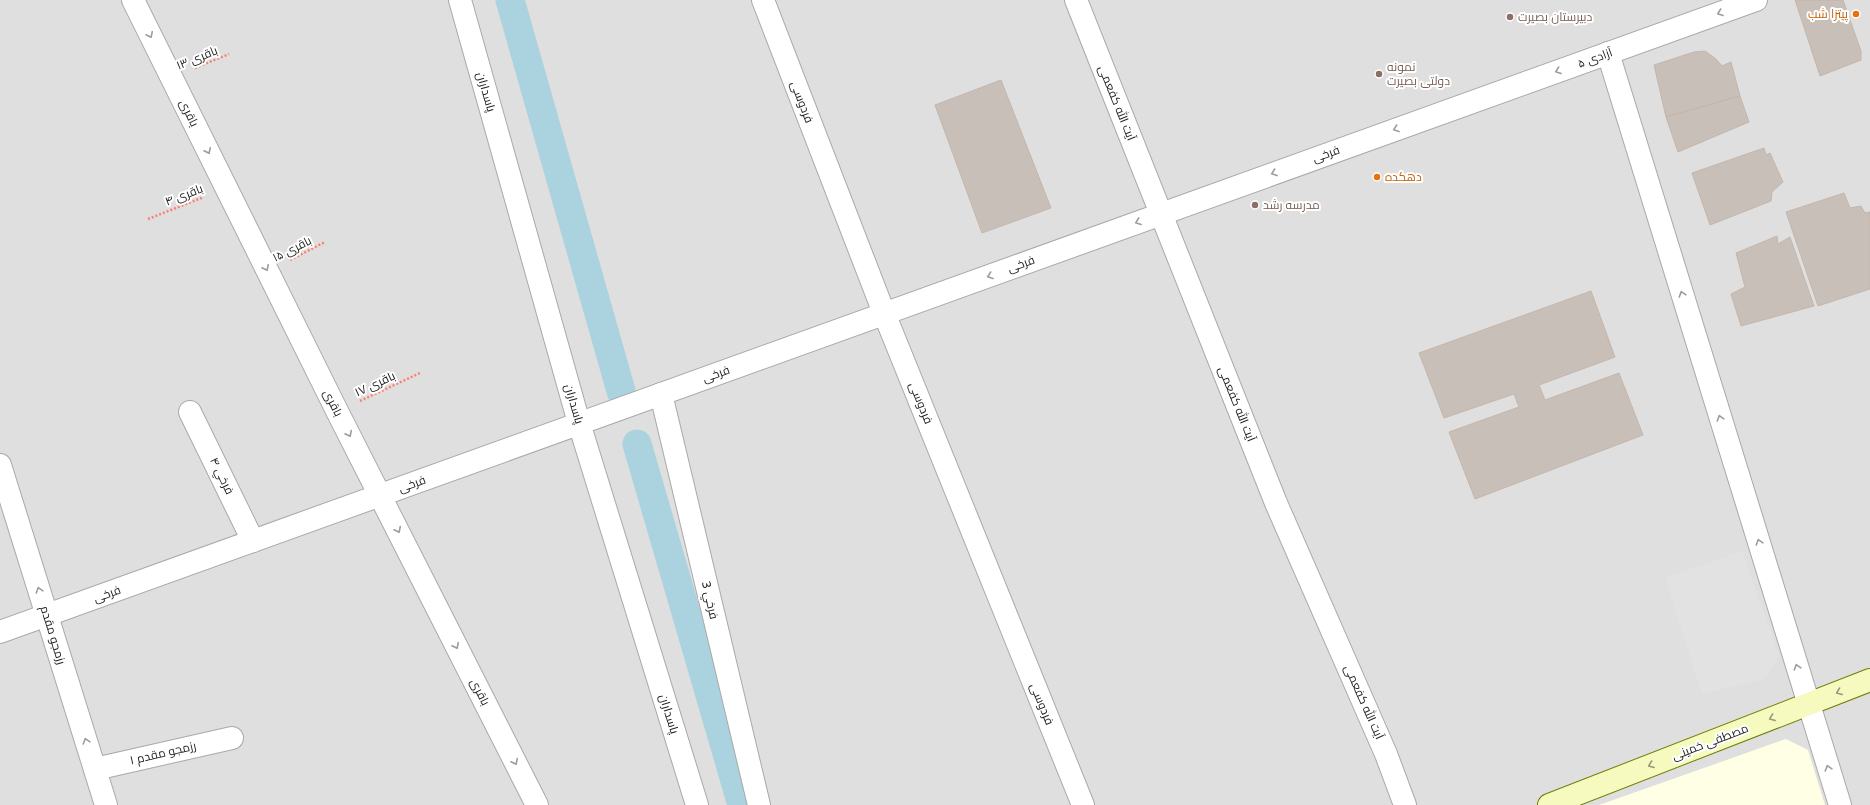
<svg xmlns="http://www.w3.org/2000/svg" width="1870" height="805" viewBox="0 0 1870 805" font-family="'Varela Round',Cairo,sans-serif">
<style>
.residential{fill:#e0dfdf}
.education{fill:#ffffe5}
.parking{fill:#e2e2e2}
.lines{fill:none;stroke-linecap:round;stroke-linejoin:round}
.canal{stroke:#aad3df;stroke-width:29}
.building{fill:#c7bfb8;stroke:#c4b6ab}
.minor-casing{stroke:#a9a9a9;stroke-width:24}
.tertiary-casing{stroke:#a9a9a9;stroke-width:24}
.secondary-casing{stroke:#707d05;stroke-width:24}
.path{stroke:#fa8072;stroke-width:2.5;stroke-dasharray:2 2;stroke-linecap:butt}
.minor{stroke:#fff;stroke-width:22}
.tertiary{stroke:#fff;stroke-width:22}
.secondary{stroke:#f7fabf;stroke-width:22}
.oneway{stroke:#9c9c9c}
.oneway2{stroke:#979978}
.food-dot{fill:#e8710a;stroke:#fff;stroke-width:1.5}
.education-dot{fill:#8d6e63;stroke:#fff;stroke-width:1.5}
.labels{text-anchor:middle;stroke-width:4;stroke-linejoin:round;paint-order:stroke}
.food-label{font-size:12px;fill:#c56008;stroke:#fff;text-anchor:end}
.education-label{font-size:12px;fill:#785e54;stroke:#fff;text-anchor:start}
.street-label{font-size:12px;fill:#222;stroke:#fff}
</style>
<rect width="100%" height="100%" fill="#f2efe9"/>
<rect class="residential" x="0" y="0" width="1870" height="805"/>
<path class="education" d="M1786 739 1808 750 1825 805H1599Z"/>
<path class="parking" d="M1742 551 1779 656 1765 679 1702 694 1665 578Z"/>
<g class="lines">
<g class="canal">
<path d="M510 0 621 391"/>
<path d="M637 444 742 805"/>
</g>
</g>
<g class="building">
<path d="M1795 0H1843L1861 51V60L1820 76Z"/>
<path d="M1705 51 1716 59 1722 66 1731 62 1740 96 1666 117 1654 65 1694 52Z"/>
<path d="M1001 80 1051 208 982 233 935 105Z"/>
<path d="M1740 96 1749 122 1678 152 1666 117Z"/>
<path d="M1764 148 1766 155 1770 153 1783 182 1772 192 1771 201 1710 225 1692 173Z"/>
<path d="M1844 193 1850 208 1861 206 1865 213 1870 212V289L1818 306 1786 212Z"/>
<path d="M1777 236 1778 244 1790 237 1814 306 1741 326 1731 294 1745 287 1736 253Z"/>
<path d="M1591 291 1615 357 1539 385 1545 400 1619 373 1643 435 1475 499 1449 432 1519 407 1514 394 1444 418 1419 353Z"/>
</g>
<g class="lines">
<defs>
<g id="minor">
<path d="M460 0 579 423 697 805"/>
<path d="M763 0 884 313 1083 805"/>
<path d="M1076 0 1276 503 1386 754 1405 805"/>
<path d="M1608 53 1840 805"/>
<path d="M661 394 759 805"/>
<path d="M190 412 253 541"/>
<path d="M95 769 232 738"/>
</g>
<g id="tertiary">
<path d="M133 0 337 411 537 805"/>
<path d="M0 465 106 805"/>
<path d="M0 632 1756 0"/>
</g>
<path id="secondary" d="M1549 805 1870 680"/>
</defs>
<use href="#minor" class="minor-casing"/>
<use href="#tertiary" class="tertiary-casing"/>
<use href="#secondary" class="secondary-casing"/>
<g class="path">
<path d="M195 68 229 54"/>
<path d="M148 219 204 197"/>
<path d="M290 260 325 242"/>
<path d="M360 401 420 373"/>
</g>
<use href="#minor" class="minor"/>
<use href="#tertiary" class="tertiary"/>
<use href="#secondary" class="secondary"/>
</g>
<defs><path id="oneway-chevron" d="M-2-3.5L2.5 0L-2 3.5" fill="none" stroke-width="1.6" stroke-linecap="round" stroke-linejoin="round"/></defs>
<g class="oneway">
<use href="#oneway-chevron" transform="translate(1720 13) rotate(160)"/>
<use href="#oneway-chevron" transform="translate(150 35) rotate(64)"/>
<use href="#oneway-chevron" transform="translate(1558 71) rotate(160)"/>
<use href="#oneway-chevron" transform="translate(1396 129) rotate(160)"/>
<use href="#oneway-chevron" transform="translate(208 151) rotate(64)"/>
<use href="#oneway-chevron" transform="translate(1274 173) rotate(160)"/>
<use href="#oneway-chevron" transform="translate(1138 222) rotate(160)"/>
<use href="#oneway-chevron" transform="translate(266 268) rotate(64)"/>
<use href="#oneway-chevron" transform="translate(990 276) rotate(160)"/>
<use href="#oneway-chevron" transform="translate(1682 294) rotate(-107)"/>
<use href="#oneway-chevron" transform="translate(1720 418) rotate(-107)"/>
<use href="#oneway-chevron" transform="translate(349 434) rotate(63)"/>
<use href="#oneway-chevron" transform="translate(398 530) rotate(63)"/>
<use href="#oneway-chevron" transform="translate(1759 542) rotate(-107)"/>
<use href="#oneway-chevron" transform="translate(39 590) rotate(-107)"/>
<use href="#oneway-chevron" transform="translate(456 646) rotate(63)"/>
<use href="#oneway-chevron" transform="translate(1797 667) rotate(-107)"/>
<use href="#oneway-chevron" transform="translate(86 741) rotate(-107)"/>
<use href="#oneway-chevron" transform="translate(515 762) rotate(63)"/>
<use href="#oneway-chevron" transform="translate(1828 768) rotate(-107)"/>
</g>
<g class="oneway2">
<use href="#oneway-chevron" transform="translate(1839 692) rotate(159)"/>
<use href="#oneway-chevron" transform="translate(1772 718) rotate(159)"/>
<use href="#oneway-chevron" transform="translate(1651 765) rotate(159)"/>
</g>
<g class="food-dot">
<circle cx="1856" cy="14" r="4"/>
<circle cx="1377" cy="177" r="4"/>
</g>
<g class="education-dot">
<circle cx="1510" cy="17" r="4"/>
<circle cx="1379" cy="74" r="4"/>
<circle cx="1255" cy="205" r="4"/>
</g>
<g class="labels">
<g class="food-label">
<text x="1848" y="18">پیتزا شب</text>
<text x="1385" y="181" text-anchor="start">دهکده</text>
</g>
<g class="education-label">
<text x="1518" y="21">دبیرستان بصیرت</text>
<text x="1387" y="71">نمونه<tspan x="1387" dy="14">دولتی بصیرت</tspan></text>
<text x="1263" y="209">مدرسه رشد</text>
</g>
<g class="street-label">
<text transform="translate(197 58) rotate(-22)" y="4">باقری ۱۳</text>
<text transform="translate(1595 58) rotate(-20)" y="4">آزادی ۵</text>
<text transform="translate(486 92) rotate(74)" y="4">پاسداران</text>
<text transform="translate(802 102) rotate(69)" y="4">فردوسی</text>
<text transform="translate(1117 103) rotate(68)" y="4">آیت الله کفعمی</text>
<text transform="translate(189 113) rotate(64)" y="4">باقری</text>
<text transform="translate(1326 154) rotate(-20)" y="4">فرخی</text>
<text transform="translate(184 195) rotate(-21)" y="4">باقری ۴</text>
<text transform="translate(292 249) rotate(-27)" y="4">باقری ۱۵</text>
<text transform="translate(1021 264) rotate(-20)" y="4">فرخی</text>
<text transform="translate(716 374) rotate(-20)" y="4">فرخی</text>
<text transform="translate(375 384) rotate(-25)" y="4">باقری ۱۷</text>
<text transform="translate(333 403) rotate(63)" y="4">باقری</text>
<text transform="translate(921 403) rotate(68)" y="4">فردوسی</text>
<text transform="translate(574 404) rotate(74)" y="4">پاسداران</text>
<text transform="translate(1237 404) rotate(68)" y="4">آیت الله کفعمی</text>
<text transform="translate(222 476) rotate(64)" y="4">فرخي ۴</text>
<text transform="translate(412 484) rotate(-20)" y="4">فرخی</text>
<text transform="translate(107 594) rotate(-20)" y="4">فرخی</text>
<text transform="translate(710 600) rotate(77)" y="4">فرخي 3</text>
<text transform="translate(53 635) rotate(73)" y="4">رزمجو مقدم</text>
<text transform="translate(480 692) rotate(63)" y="4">باقری</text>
<text transform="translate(1364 702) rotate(66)" y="4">آیت الله کفعمی</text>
<text transform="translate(1042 704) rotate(68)" y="4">فردوسی</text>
<text transform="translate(669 714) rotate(73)" y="4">پاسداران</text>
<text transform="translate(1710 742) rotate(-21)" y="4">مصطفی خمینی</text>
<text transform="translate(163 753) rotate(-13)" y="4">رزمجو مقدم ۱</text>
</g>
</g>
</svg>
